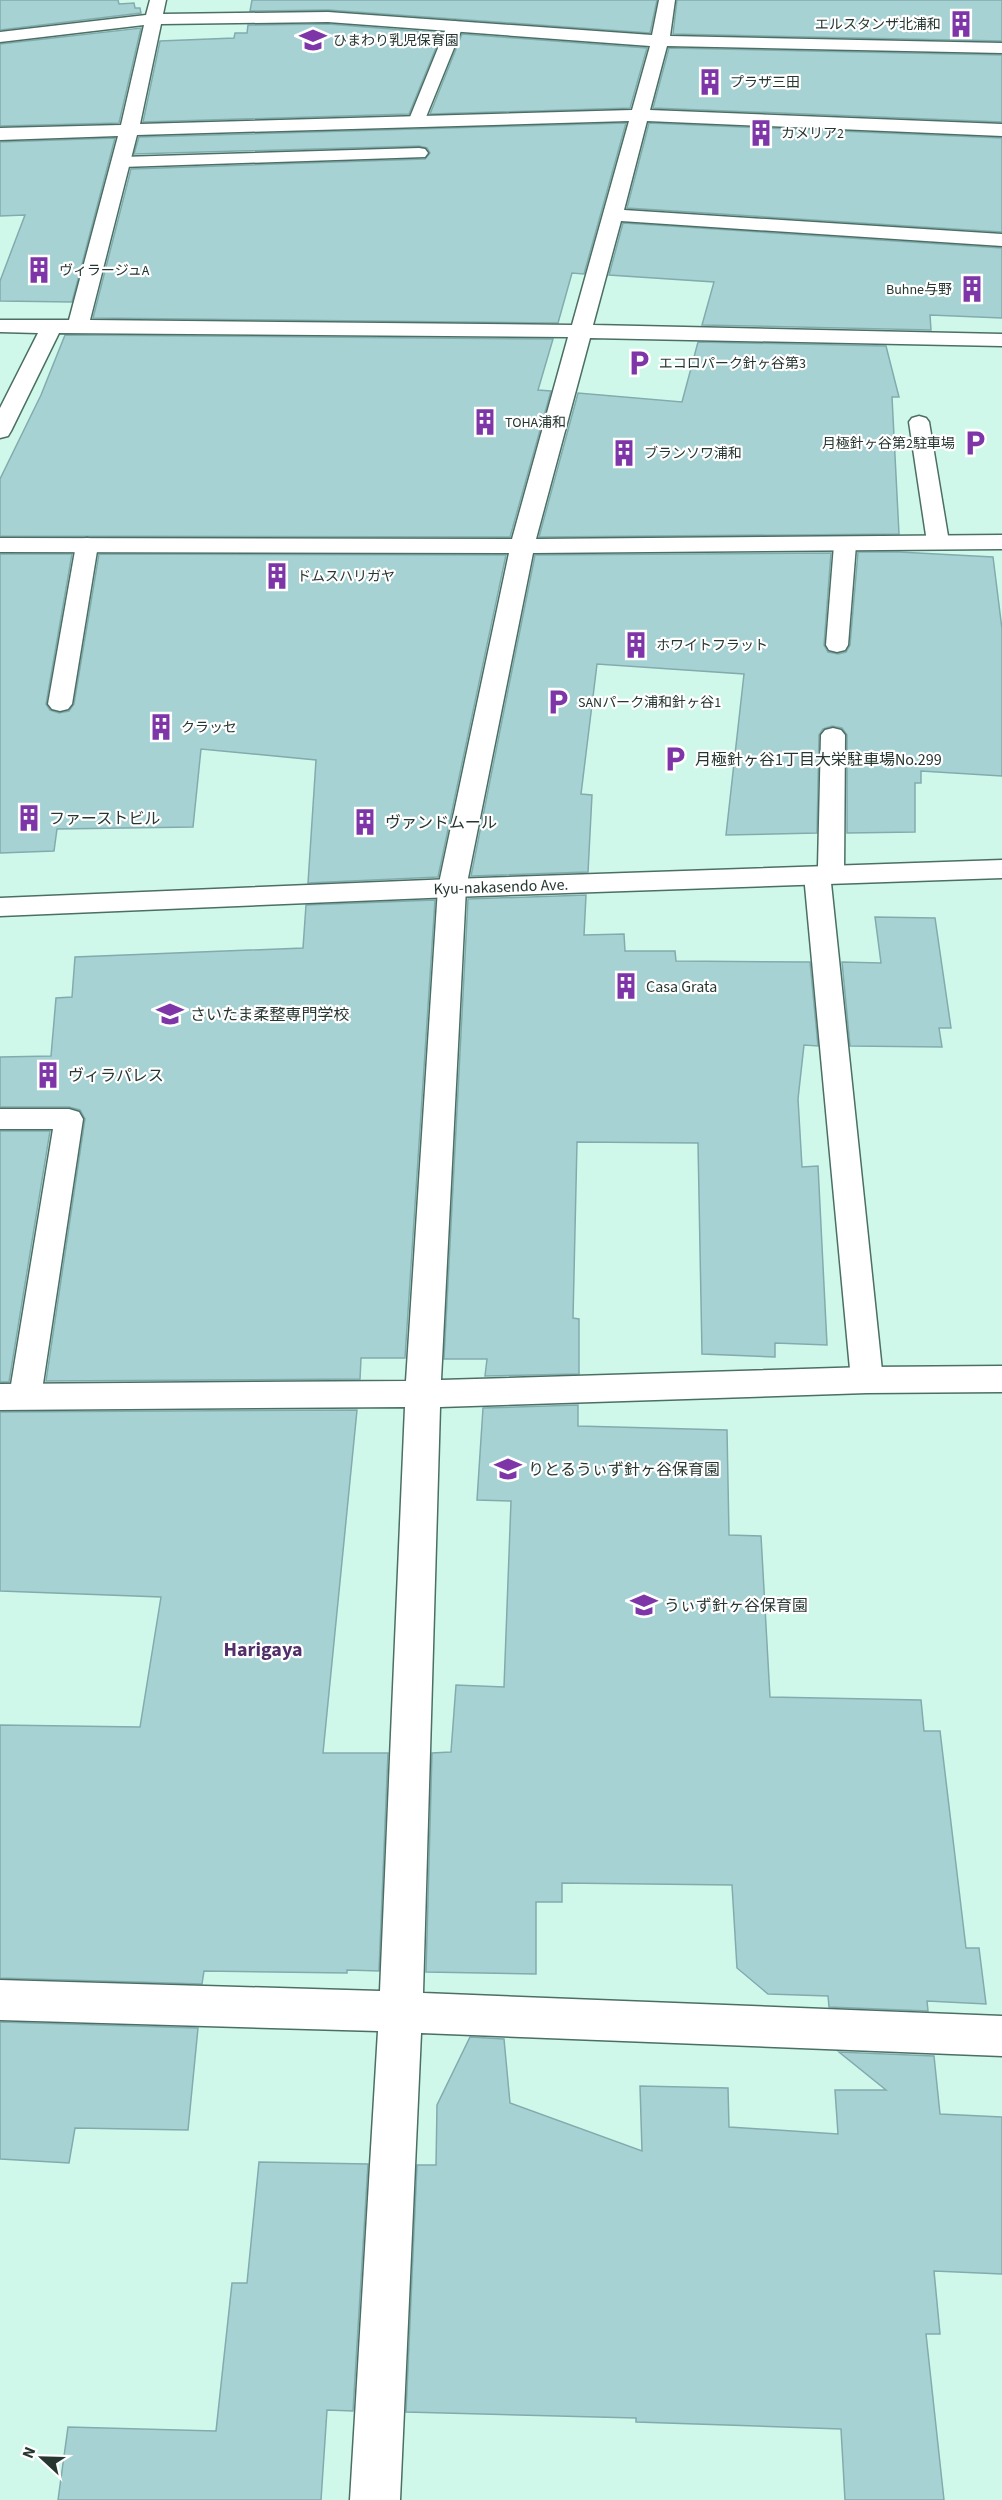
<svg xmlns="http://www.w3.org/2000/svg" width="1002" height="2500" viewBox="0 0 1002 2500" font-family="'Source Sans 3','Noto Sans JP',sans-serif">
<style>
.building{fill:#a7d2d4;stroke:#82abae;stroke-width:1.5}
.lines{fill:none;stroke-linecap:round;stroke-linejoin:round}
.lane-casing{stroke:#4b6f64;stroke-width:3}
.street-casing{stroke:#4b6f64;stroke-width:3}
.secondary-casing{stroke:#4b6f64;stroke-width:3}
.lane{fill:#fff;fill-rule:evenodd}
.street{fill:#fff;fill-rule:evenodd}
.secondary{fill:#fff;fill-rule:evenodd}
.labels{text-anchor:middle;stroke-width:4.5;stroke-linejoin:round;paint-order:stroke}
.far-poi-label{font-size:14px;fill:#263631;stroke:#fff;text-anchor:start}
.poi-label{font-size:16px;fill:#263631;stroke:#fff;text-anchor:start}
.street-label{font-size:16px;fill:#263631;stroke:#fff}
.quarter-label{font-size:20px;font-weight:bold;fill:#512f68;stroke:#fff}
</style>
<rect width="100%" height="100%" fill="#d0f8ea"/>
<g class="building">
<path d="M0 0H118L119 4 134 3 135 8H140L141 13 0 30Z"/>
<path d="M252 0H657L650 33 328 10 250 11Z"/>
<path d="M677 0H1002V41L673 34Z"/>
<path d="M328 24 442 33 409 114 143 122 160 41 234 38 235 33H247L248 25Z"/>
<path d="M141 28 119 123 0 126V44Z"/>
<path d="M462 34 647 48 630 108 430 114Z"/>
<path d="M669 48 1002 55V122L653 108Z"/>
<path d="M626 123 584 274 572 273 558 323 93 318 131 169 425 159 430 153 427 148 419 146 134 154 139 137Z"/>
<path d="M649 123 1002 138V232L627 208Z"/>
<path d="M115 138 72 302 0 301V281L25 215 0 216V142Z"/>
<path d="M623 223 1002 248V318L930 315 931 330 702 325 714 282 609 275Z"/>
<path d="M65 335 553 339 538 390 551 391 510 537 0 536V479L41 395Z"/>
<path d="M698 342 886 346 899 397H892L899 534 539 537 578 393 682 402Z"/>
<path d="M858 552H899L993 557 1002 629V776L921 771V783H915V832L847 833V735L842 728 832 726 823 729 819 735 817 833 726 835 744 674 597 664 581 794 592 795 588 872 471 876 535 555 831 553 824 645 828 652 838 654 846 652 850 645Z"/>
<path d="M0 554H72L46 704 50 710 59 713 69 711 74 704 99 554 506 555 438 877 308 883 316 760 201 749 193 827 57 829 54 851 0 853Z"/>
<path d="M586 895 584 935 624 934 625 951H675L676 961 810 962 818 1046 804 1045 798 1099 802 1167 818 1166 827 1345 775 1343V1357L702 1354 698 1143 577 1142 573 1318 579 1319V1374L485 1376 487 1359H444L468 899Z"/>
<path d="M435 900 405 1358H361L360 1379 46 1381 85 1119 80 1110 69 1107H0V1057L51 1056 56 998 72 997 75 957 303 948 306 905Z"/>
<path d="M875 917 935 918 951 1028H939L942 1047 850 1046 842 962 881 963Z"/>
<path d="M0 1131H50L9 1382H0Z"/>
<path d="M578 1405V1426L727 1430 729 1535 761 1536 770 1697 921 1700 924 1731H940L966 1948H979L986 2004 927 2001 928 2011 829 2007 828 1996 768 1994 737 1968 732 1885 562 1883V1902H536V1974L426 1972 432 1753 451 1752 456 1685 504 1687 511 1501 477 1500 483 1408Z"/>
<path d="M357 1410 323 1753H388L379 1971 347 1970V1973L204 1971 202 1984 0 1978V1725L140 1727 161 1597 0 1591V1412Z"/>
<path d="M0 2022 198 2028 188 2130 75 2128 69 2163 0 2159Z"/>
<path d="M470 2037 504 2039 510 2103 642 2151 640 2086 728 2088 729 2127 838 2134 835 2090H886L839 2052 934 2056 940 2114 1002 2117V2274L934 2271 940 2334H926L944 2500H845L841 2429 636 2422V2418L406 2412 417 2165H436L437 2105Z"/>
<path d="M259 2162 368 2164 353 2411 327 2410 321 2500H58L68 2427 216 2431 232 2283H247Z"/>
</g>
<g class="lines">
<defs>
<g id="lane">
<path d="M455 21 463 26 426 117 424 121H412L410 117 447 26Z"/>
<path d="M419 148 425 149 428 153 425 157 122 167 116 166 113 162 116 158 122 157Z"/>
<path d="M919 416 926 418 929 422 949 542 946 547 938 549 930 547 927 542 909 422 912 418Z"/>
<path d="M87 538 95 540 98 545 72 704 68 709 60 711 52 709 48 704 76 545 79 540Z"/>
<path d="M845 538 853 540 856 545 848 645 845 650 837 652 829 650 826 645 834 545 837 540Z"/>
<path d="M833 728 841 730 845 735 844 875 840 881 831 883 883 1380 878 1388 867 1392 856 1388 851 1380 804 875 808 869 818 867 821 735 825 730Z"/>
<path d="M0 1109H69L79 1112 83 1119 41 1397 36 1406 25 1409 14 1406 9 1397 53 1129H0Z"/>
</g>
<path id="street" d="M150 0H166L163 14 328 12 652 35 659 0H675L670 36 1002 43V53L667 46 650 110 1002 124V136L647 121 624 210 1002 234V246L621 221 593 325 1002 334V346L590 338 536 539 1002 535V549L533 553 466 888 441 1380 867 1367 1002 1366V1392L867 1393 440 1407 423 1993 1002 2016V2056L421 2033 400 2500H350L378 2031 0 2020V1980L380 1991 405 1407 0 1410V1384L406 1381 438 888 509 553 0 552V538L512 539 568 337 59 333 11 431 8 436 0 438V408L38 333 0 332V320H69L118 136 0 140V128L121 125 144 25 0 42V32L146 15ZM328 22 650 46 632 110 140 124 161 24ZM629 121 572 325 90 320 137 135Z"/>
<path id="secondary" d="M1002 860V878L452 897 0 916V898L452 879Z"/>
</defs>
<use href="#lane" class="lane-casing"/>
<use href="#street" class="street-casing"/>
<use href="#secondary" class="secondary-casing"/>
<use href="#lane" class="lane"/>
<use href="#street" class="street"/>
<use href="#secondary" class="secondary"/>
</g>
<defs>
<symbol id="building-bare" viewBox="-9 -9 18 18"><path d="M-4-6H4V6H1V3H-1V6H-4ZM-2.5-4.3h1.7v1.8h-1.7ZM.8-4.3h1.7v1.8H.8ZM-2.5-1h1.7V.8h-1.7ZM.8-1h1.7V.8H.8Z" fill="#7d35a8" stroke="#fff" stroke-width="2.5" paint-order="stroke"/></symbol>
<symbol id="school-bare" viewBox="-9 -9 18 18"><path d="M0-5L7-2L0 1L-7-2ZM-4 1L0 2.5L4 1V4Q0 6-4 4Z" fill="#7d35a8" stroke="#fff" stroke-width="2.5" paint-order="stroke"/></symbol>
<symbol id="parking-bare" viewBox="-9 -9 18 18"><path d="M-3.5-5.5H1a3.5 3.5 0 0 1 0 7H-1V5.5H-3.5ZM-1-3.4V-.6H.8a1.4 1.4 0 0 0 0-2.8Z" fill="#7d35a8" stroke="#fff" stroke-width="2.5" paint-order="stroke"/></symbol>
<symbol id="university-bare" viewBox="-9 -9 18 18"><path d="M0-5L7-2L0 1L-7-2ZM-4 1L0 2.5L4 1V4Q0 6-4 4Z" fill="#7d35a8" stroke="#fff" stroke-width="2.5" paint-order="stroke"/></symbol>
</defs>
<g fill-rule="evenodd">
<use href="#building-bare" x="942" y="5" width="38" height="38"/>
<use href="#school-bare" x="294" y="21" width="38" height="38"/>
<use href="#building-bare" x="691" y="63" width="38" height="38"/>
<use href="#building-bare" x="742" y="114" width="38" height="38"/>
<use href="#building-bare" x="20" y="251" width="38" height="38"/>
<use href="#building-bare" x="953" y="270" width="38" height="38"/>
<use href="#parking-bare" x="620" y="344" width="38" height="38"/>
<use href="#building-bare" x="466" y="403" width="38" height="38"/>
<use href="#parking-bare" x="956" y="424" width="38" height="38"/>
<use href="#building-bare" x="605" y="434" width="38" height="38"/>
<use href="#building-bare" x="258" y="557" width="38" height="38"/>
<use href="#building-bare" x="617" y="626" width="38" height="38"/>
<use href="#parking-bare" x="539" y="683" width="38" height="38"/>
<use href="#building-bare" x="142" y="708" width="38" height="38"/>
<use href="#parking-bare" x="656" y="740" width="38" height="38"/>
<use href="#building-bare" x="10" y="799" width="38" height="38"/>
<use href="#building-bare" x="346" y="803" width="38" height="38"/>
<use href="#building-bare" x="607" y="967" width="38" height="38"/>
<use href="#university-bare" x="151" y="995" width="38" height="38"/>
<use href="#building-bare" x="29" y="1056" width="38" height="38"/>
<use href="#school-bare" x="489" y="1450" width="38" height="38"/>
<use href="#school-bare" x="625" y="1586" width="38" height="38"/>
</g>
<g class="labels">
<g class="far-poi-label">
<text x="941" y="29" text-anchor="end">エルスタンザ北浦和</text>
<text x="333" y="45">ひまわり乳児保育園</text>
<text x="730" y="87">プラザ三田</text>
<text x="781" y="138">カメリア2</text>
<text x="59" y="275">ヴィラージュA</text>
<text x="952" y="294" text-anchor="end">Buhne与野</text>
<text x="659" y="368">エコロパーク針ヶ谷第3</text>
<text x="505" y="427">TOHA浦和</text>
<text x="955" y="448" text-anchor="end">月極針ヶ谷第2駐車場</text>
<text x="644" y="458">ブランソワ浦和</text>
<text x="297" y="581">ドムスハリガヤ</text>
<text x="656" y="650">ホワイトフラット</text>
<text x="578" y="707">SANパーク浦和針ヶ谷1</text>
<text x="181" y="732">クラッセ</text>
</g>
<g class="poi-label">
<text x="695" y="765">月極針ヶ谷1丁目大栄駐車場No.299</text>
<text x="49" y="824">ファーストビル</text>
<text x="385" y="828">ヴァンドムール</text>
<text x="646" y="992">Casa Grata</text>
<text x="190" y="1020">さいたま柔整専門学校</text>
<text x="68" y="1081">ヴィラパレス</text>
<text x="528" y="1475">りとるうぃず針ヶ谷保育園</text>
<text x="664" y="1611">うぃず針ヶ谷保育園</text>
</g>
<g class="street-label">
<text transform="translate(501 886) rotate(-2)" y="6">Kyu-nakasendo Ave.</text>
</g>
<g class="quarter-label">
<text x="263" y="1656">Harigaya</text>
</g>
</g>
<g transform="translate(42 2458) rotate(292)" stroke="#ffffff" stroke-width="4.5" paint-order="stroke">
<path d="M0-4.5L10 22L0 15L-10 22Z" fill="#263631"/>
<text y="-9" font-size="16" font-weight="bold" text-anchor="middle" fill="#263631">N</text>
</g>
</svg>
